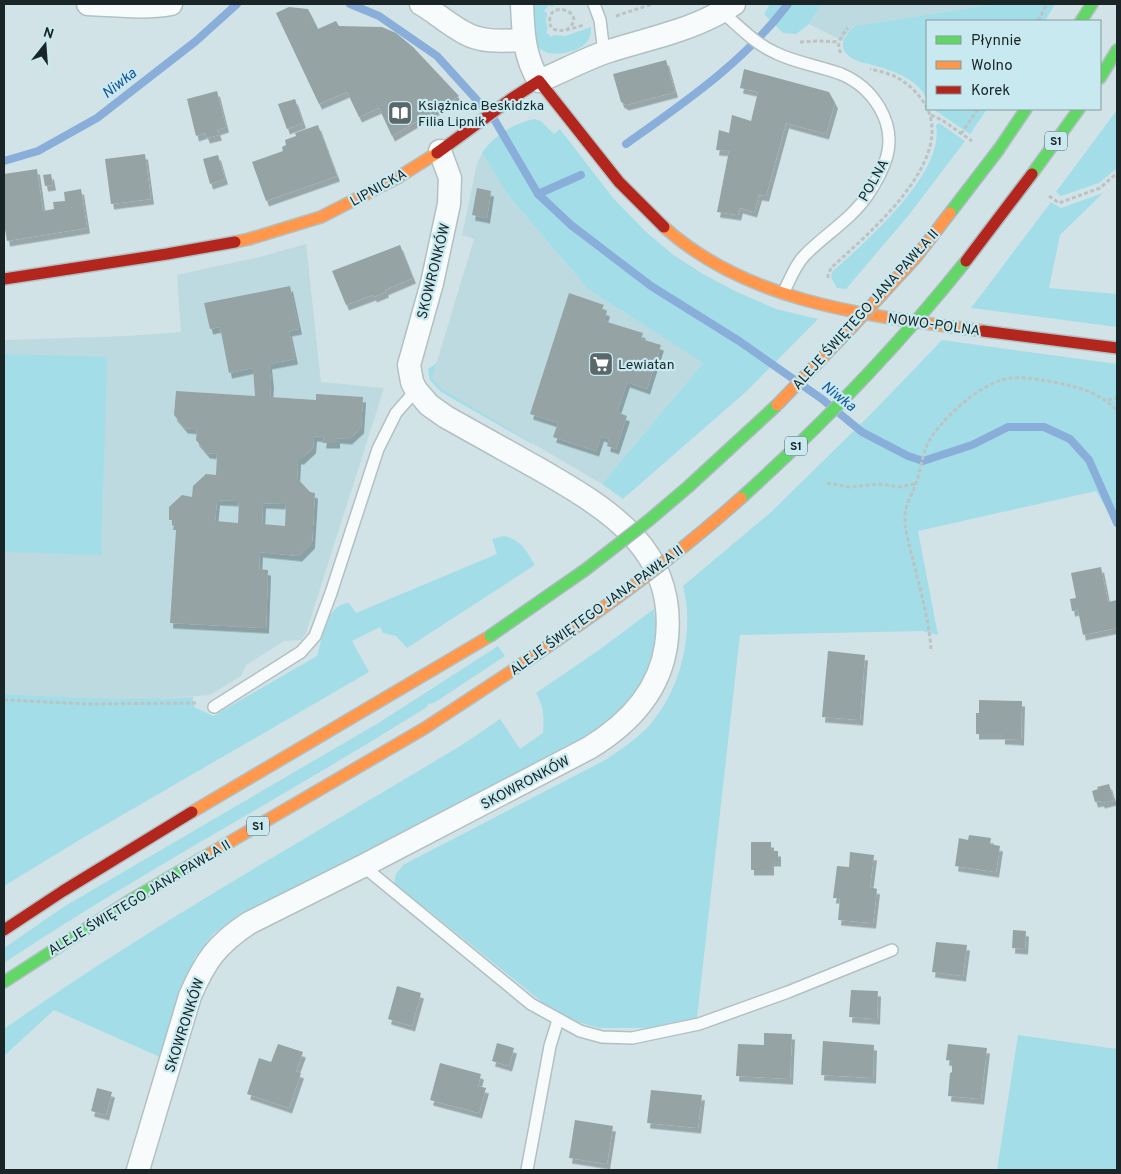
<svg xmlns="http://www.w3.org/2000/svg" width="1121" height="1174" viewBox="0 0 1121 1174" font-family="Overpass,sans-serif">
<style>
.built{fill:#bcdadf}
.green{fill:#a3dee8}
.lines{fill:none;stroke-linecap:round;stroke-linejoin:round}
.stream{stroke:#88aed9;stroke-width:8}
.building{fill:#96a3a4;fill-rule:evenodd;filter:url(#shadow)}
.lane-casing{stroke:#b2c0c3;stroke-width:14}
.street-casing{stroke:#b2c0c3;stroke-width:25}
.fast-casing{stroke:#b2c0c3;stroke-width:14}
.slow-casing{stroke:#b2c0c3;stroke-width:14}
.jam-casing{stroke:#b2c0c3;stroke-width:14}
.path{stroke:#bdc2c3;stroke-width:3;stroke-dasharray:4 2.5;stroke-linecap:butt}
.lane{stroke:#f8fbfb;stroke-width:11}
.street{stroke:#f8fbfb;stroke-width:22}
.fast{stroke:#63d668;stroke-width:11}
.slow{stroke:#ff974d;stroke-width:11}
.jam{stroke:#b3261e;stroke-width:11}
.fast-bridge-casing{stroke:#aab9be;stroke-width:14;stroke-linecap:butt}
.slow-bridge-casing{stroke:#aab9be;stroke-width:14;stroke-linecap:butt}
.jam-bridge-casing{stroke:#aab9be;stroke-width:14;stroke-linecap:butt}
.fast-bridge{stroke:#63d668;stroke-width:11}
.slow-bridge{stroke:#ff974d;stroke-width:11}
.jam-bridge{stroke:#b3261e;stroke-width:11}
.labels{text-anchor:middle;stroke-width:4.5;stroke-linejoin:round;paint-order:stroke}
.shield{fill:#c8e9ef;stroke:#4e6063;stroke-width:1}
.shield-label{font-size:12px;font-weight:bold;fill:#192527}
.poi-label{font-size:14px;fill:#192527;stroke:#c8e9ef;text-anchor:start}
.street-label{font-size:14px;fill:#192527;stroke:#c8e9ef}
.water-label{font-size:15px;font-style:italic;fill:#13559d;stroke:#c8e9ef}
</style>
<defs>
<filter id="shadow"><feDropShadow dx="3" dy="5.5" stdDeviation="0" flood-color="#0004"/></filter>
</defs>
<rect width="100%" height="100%" fill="#d1e3e6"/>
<g class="built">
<path d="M821 4H995L855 26 846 34 843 41 809 24Z"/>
<path d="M482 153 508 195 588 289 703 363 602 484 450 395 442 389 432 378 474 239 462 235 477 164Z"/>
<path d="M306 244 321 382 384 388 306 633 301 640 284 641 246 665 241 676 210 695 158 699 118 700 4 694V340L127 336 181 332 177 275 260 257Z"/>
</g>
<g class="green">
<path d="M534 4H555L552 7 549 5 544 11 547 13 546 22 548 29 546 32 551 37 554 35 565 36 591 27C591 34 590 40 584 45 575 53 546 59 538 46 532 35 534 16 534 4Z"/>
<path d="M770 4H821L809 24 796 34 783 33 764 14Z"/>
<path d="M995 4H1055L1045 21H927V99C918 79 893 71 873 65 865 63 857 62 850 57 836 47 845 35 855 26Z"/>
<path d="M933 109H987L970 134Z"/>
<path d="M1117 110V168L1099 183 1061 196 1056 192Z"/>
<path d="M534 119 541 121 554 134 560 129 613 198 645 231 675 256 703 274 737 292 776 309 818 319 748 390 623 499 602 484 703 363 588 289 508 195 482 153C493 136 514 123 534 119Z"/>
<path d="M939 123 965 141 908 216 846 289 837 288 831 277 832 272C865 242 945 174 936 125Z"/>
<path d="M1103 193 1060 235 1049 288 1117 294V327L971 308 1051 202 1061 208Z"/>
<path d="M942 340 1117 364V527L1096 491 918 531 938 635 922 631 740 635 697 1018 646 1028H599L571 1020 542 1002 428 910 405 895 394 882 396 874 403 865 607 759C621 749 635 740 647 728 675 698 689 653 687 613 687 604 685 595 683 586L770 513 871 414Z"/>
<path d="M4 354 107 357 101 555 4 552Z"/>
<path d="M437 363 432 378 442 389 532 443V444L441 392 430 380 428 369Z"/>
<path d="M504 536C521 539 527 552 535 565L407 648 396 636 383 633 380 627 352 641 369 672 86 836 4 886V694C67 697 129 702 193 697L194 707 213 716 317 656C323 637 326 604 349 603L356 613 497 554 492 539Z"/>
<path d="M654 609C654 615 656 622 656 628 655 659 639 693 617 715 608 723 596 730 585 737L359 857 241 913 213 934 196 956 182 983 160 1057 54 1010 4 1056V1029C152 924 310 837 465 743L500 719 520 749 543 733C544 717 544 707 536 693L599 650Z"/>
<path d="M498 646 505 656 434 703 428 704 427 707C287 795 141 872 4 963V948L65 906 380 722Z"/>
<path d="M1018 1035 1117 1049V1170H997Z"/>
</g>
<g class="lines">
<g class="stream">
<path d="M350 4 379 16 437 56 494 119 538 194 581 175"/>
<path d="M626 144C685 102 744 62 788 4"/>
<path d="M4 161 38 151 97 118 196 41 237 4"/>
<path d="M538 194 571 225 651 286 739 341 822 399 862 432 908 456 923 461 972 445 1008 427H1044L1070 439 1089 460 1117 523"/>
</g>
</g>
<g class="building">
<path d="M289 7 308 9 318 29 336 21 339 26 382 27 396 33 413 47 459 96 392 136 379 108 359 117 347 92 319 104 276 13Z"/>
<path d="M666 60 675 92 626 105 621 102 613 74Z"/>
<path d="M744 69 829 92 835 103 826 134 786 123 766 196 759 195 754 212 740 208 738 215 717 212 729 151 716 150 719 130 729 133 732 115 751 121 758 92 740 88Z"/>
<path d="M217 91 226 127 217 130 219 135 207 138 205 133 196 136 187 99Z"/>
<path d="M295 99 303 123 287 129 278 104Z"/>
<path d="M318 125 337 176 266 201 252 162 283 151 282 147 286 145 285 140 296 136 295 133Z"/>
<path d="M145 154 151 199 111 204 105 159Z"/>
<path d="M218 155 225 179 210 184 203 159Z"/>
<path d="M37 169 43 211 54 209 53 202 65 201 64 192 81 189 87 228 7 241 4 223V174Z"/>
<path d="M51 174 53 185 45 186 43 175Z"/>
<path d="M477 188 491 191 487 218 472 215Z"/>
<path d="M400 245 413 278 385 290 386 292 374 297 373 295 346 305 332 271Z"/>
<path d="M290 286 299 329 289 331 295 359 269 364 271 383 270 397 316 400V394L363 397 361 428 349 439 337 438V443H323L324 437 314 436 313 448 301 459H298L297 480H299L310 492 315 493 312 543 299 556 260 552 259 569 268 570 266 628 170 623 176 530H173L175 520H169V507L182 495 192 497 193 486 206 474 216 475 217 454 207 453 196 440 197 429 185 428 174 415 176 391 255 396 253 368 229 373 220 327 210 329 204 303ZM217 500 239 501 238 523 215 521ZM263 503 286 504 285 526 262 524Z"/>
<path d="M569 293 604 305 602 309 607 311 604 321 643 333 641 339 661 345 647 389 627 382 617 412 627 416 616 449 607 446 609 439 601 436 596 451 553 437 558 423 530 414Z"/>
<path d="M1101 567 1108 602 1117 600V628L1083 635 1078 610 1072 611 1070 599 1076 598 1071 573Z"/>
<path d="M828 651 865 655 860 720 822 717Z"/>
<path d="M979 700 1022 701 1021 740 1002 739V734H976V713H979Z"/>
<path d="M1109 784 1114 800 1102 803 1101 801 1095 802 1092 791 1098 789 1097 787Z"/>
<path d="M969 835 991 838 990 844 1000 846 996 872 955 866 959 838 968 840Z"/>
<path d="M751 842H771V851H778V861H771V870H751Z"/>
<path d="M850 852 874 855 870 887 877 889 873 923 838 920 840 898H833L837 866 849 867Z"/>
<path d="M1013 930 1026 931 1025 949 1012 948Z"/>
<path d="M936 942 967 945 963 976 932 972Z"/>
<path d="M397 986 421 993 412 1026 388 1019Z"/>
<path d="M851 990 878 991 877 1019 849 1017Z"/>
<path d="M764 1033 792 1034 790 1079 736 1076 738 1044 764 1045Z"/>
<path d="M823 1041 874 1045 873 1078 821 1075Z"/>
<path d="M497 1043 514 1048 509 1066 492 1061Z"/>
<path d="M278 1044 303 1052 296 1071 301 1073 289 1108 247 1094 259 1058 271 1062Z"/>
<path d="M948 1044 987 1048 981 1099 948 1096 950 1073 952 1072V1061L946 1060Z"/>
<path d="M440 1063 481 1074 478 1086 486 1088 479 1113 430 1100Z"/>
<path d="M97 1088 112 1092 106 1115 91 1111Z"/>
<path d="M651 1090 702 1095 698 1128 647 1123Z"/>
<path d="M575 1120 613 1126 607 1164 569 1158Z"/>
</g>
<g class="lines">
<defs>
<g id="lane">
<path d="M594 4 600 20 604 53"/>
<path d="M722 12C739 26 755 44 776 53 796 63 820 66 841 74 872 87 896 121 887 156 883 170 875 184 867 196 851 219 826 234 806 254 796 263 790 280 783 293"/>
<path d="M214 707 301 652 315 636 331 593 378 449 396 413 416 390"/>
<path d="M363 866 531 1004 580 1031 602 1037 632 1038 699 1024 788 992 892 950"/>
<path d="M527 1170 550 1046 558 1020"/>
</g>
<g id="street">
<path d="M88 4C115 5 144 9 171 4"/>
<path d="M421 4C435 12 448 24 463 32 481 43 503 41 524 40"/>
<path d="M522 4C523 31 524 57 539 81 561 72 583 60 606 52 649 38 696 30 734 4"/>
<path d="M138 1170 190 996C205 961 217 944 249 923L363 866 589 748C627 725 659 692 666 646 680 551 610 510 539 469 508 452 477 434 446 417L429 405 416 390 412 382 409 365 432 283 449 204 450 178 440 151"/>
</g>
<g id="fast">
<path d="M1081 21 1092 4"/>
<path d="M1100 78 1117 50"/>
<path d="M999 149 1026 109"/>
<path d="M1032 174 1079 109"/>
<path d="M4 982 129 901 211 853"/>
</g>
<g id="slow">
<path d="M664 227C751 305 873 316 983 331"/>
<path d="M235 242 249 239 321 217 397 178 437 153"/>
<path d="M192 812 490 636"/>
<path d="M211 853 425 728 513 670"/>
</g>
<g id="jam">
<path d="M437 153 511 99 539 81 619 182 664 227"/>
<path d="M4 279 167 254 235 242"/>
<path d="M983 331 1117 348"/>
<path d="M4 930 63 891 192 812"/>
</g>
</defs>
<use href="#lane" class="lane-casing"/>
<use href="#street" class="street-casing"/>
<use href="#fast" class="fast-casing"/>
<use href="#slow" class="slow-casing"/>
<use href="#jam" class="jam-casing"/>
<g class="path">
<path d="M616 16 652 4"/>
<path d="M1038 21 1047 4"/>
<path d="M566 30C589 15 554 0 550 17 546 39 574 28 584 25"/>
<path d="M800 42 819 41 839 42"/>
<path d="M841 53C835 44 842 35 848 28"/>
<path d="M931 115 942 120 972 141"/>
<path d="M961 134 978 109"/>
<path d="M1049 196 1059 203 1100 188 1117 173"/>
<path d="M828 278V274L832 267C868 234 956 161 926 106 919 94 908 83 896 77 888 73 879 71 870 69"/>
<path d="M1108 400 1117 398"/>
<path d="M827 483 849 487 881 484 899 487 915 484"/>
<path d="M931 649C929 618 919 586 912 556 909 543 904 529 905 515 905 504 913 494 916 483 921 470 922 455 928 443 939 421 976 388 1001 380 1018 375 1036 379 1053 382 1079 387 1099 392 1117 411"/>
<path d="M4 700 89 704 196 703"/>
</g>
<use href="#lane" class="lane"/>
<use href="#street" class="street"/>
<use href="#fast" class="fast"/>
<use href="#slow" class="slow"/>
<use href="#jam" class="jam"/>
<defs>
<g id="fast-bridge">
<path d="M950 213 999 149"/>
<path d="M741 498C822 425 898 346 966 261"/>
<path d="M490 636 585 570 648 521 688 487 777 405"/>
</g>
<g id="slow-bridge">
<path d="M777 405 851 328 916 257 950 213"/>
<path d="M513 670C592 617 670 562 741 498"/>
</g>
<path id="jam-bridge" d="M966 261 1032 174"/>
</defs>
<use href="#fast-bridge" class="fast-bridge-casing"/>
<use href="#slow-bridge" class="slow-bridge-casing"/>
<use href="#jam-bridge" class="jam-bridge-casing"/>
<use href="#fast-bridge" class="fast-bridge"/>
<use href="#slow-bridge" class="slow-bridge"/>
<use href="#jam-bridge" class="jam-bridge"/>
</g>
<defs>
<symbol id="library-square" viewBox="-11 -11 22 22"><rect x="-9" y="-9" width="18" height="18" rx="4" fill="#59686a" stroke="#c8e9ef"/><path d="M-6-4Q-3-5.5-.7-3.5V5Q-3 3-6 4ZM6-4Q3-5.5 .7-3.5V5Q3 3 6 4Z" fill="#fff"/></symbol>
<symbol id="supermarket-square" viewBox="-11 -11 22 22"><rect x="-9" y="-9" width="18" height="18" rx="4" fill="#59686a" stroke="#c8e9ef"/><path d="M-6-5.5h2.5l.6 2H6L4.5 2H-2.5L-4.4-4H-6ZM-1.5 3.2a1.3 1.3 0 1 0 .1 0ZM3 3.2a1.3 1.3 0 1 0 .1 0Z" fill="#fff"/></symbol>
</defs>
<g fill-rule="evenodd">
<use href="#library-square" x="386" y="99" width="28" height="28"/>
<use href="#supermarket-square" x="587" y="350" width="28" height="28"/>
</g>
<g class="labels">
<g class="shield">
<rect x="1045" y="131.5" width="22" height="19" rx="4"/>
<rect x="785" y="436.5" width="22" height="19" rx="4"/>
<rect x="247" y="816.5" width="22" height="19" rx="4"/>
</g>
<g class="shield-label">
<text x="1056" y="145">S1</text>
<text x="796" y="450">S1</text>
<text x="258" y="830">S1</text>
</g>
<g class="poi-label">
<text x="418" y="110">Książnica Beskidzka<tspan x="418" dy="16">Filia Lipnik</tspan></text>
<text x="618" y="369">Lewiatan</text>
</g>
<g class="street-label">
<text transform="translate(873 180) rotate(-61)" y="5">POLNA</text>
<text transform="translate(378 187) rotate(-29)" y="5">LIPNICKA</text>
<text transform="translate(433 271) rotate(-76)" y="5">SKOWRONKÓW</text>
<text transform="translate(865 309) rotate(-48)" y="5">ALEJE ŚWIĘTEGO JANA PAWŁA II</text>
<text transform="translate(934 324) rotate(8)" y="5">NOWO-POLNA</text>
<text transform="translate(596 610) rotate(-36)" y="5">ALEJE ŚWIĘTEGO JANA PAWŁA II</text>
<text transform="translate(525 782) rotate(-28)" y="5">SKOWRONKÓW</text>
<text transform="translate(139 897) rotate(-31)" y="5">ALEJE ŚWIĘTEGO JANA PAWŁA II</text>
<text transform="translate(184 1025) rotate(-72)" y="5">SKOWRONKÓW</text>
</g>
<g class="water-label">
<text transform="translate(119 83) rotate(-38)" y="5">Niwka</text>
<text transform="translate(839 396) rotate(38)" y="5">Niwka</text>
</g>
</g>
<rect width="1121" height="1174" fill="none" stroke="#192527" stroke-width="10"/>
<rect x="926" y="20" width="175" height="90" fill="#c8e9ef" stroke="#829b9f"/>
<rect x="936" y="36" width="25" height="8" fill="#63d668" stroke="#829b9f"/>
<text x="971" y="45" font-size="15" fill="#192527">Płynnie</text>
<rect x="936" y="61" width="25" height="8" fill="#ff974d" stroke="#829b9f"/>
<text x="971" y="70" font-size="15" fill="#192527">Wolno</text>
<rect x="936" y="86" width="25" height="8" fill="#b3261e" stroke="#829b9f"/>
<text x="971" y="95" font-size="15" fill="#192527">Korek</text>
<g transform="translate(45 45) rotate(17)" stroke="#c8e9ef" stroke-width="4" paint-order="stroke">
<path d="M0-4L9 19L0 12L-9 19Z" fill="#192527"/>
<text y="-8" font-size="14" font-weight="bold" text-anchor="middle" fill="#192527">N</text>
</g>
</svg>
